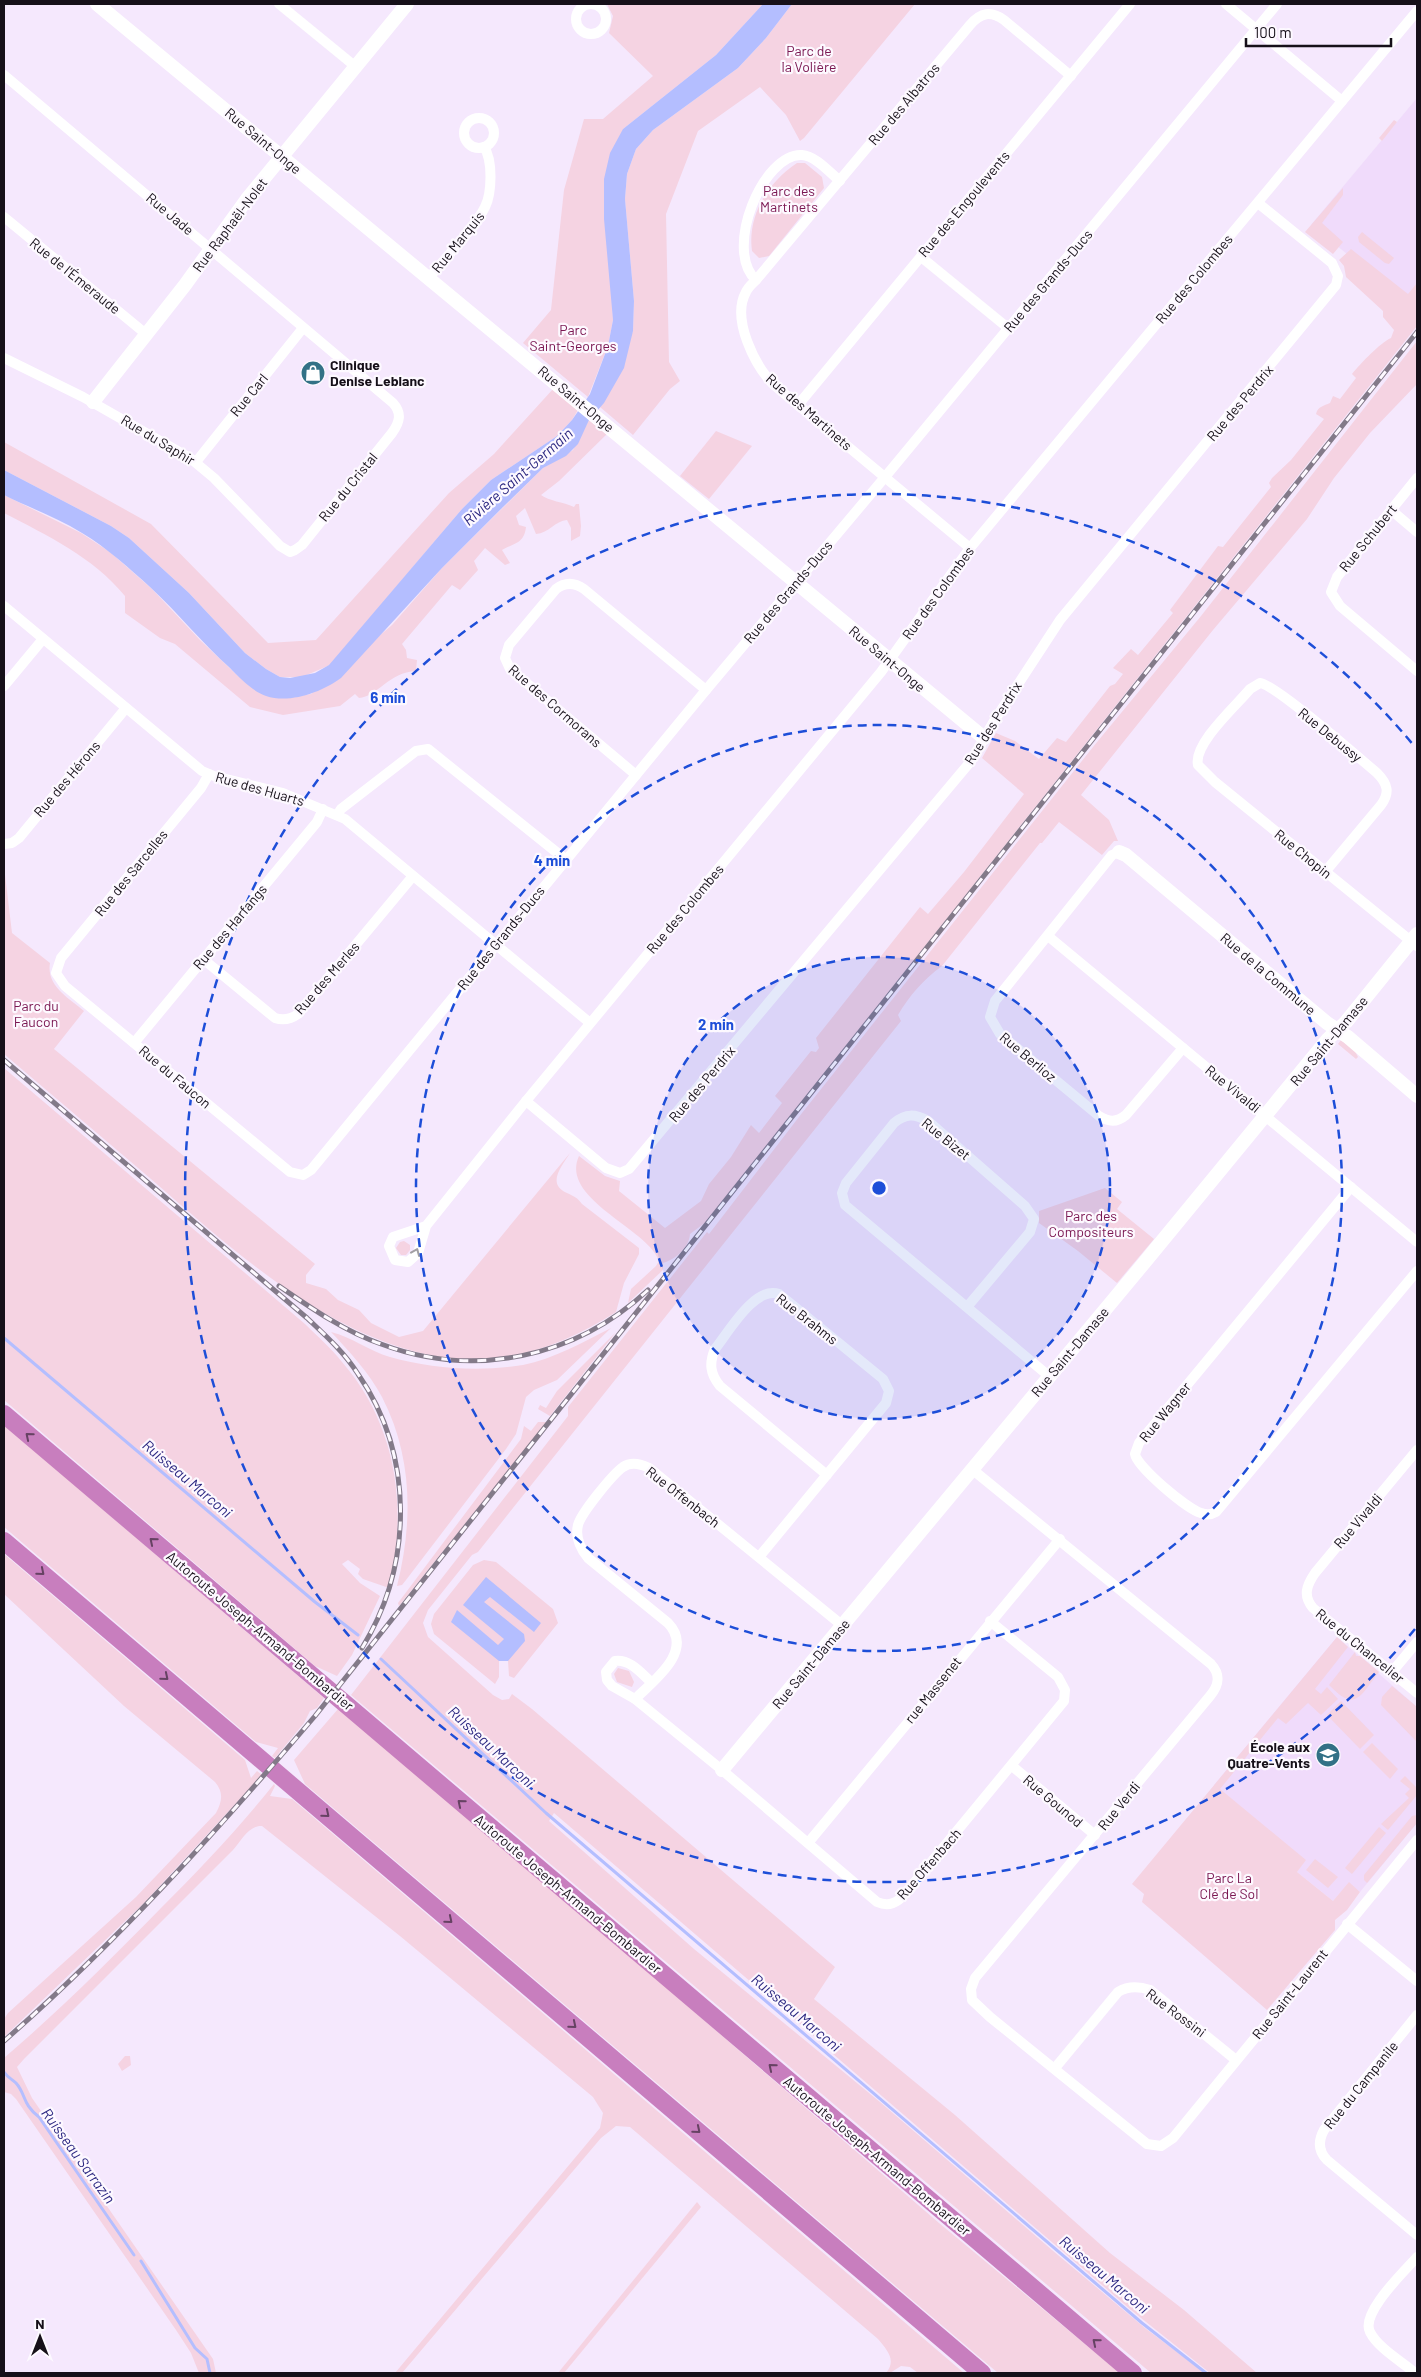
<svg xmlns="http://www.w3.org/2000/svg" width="1421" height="2377" viewBox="0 0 1421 2377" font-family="Barlow,sans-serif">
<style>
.built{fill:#f0dbfb}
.green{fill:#f5d3e2}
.water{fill:#b4beff}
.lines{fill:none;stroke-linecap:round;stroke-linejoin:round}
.stream{stroke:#b4beff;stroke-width:3}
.street{stroke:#fff;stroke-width:10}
.secondary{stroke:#fff;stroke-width:14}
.highway{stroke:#c87ebe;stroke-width:18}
.rail-casing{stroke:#837a89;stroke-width:5}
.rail{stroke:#fdf9ff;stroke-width:3;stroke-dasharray:9;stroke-linecap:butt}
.oneway{stroke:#a29fa3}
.oneway2{stroke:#664263}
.ring{fill:none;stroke:#1d4ed8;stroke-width:2.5;stroke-dasharray:9 6}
.labels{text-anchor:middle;stroke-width:4.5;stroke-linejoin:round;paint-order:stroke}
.park-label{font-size:14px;fill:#7a1651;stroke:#fdf9ff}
.street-label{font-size:14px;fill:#161019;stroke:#fdf9ff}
.poi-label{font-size:14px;font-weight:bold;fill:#161019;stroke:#fdf9ff;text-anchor:start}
.water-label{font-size:15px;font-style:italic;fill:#2b2781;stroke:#fdf9ff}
.centre{fill:#1d4ed8;stroke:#fdf9ff;stroke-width:2.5}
.ring-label{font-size:15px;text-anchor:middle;font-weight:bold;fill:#1d4ed8;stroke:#fdf9ff;stroke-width:4.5;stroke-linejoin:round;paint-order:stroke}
</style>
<rect width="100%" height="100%" fill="#f5e8fd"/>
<g class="built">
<path d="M1417 98V310L1311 225Z"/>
<path d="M1337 1637 1417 1707V1823L1360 1892 1349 1883 1333 1901 1297 1872 1305 1860 1214 1785Z"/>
</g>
<g class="green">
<path d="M607 4H763L716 55 623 129 611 277 613 320 608 346 588 397 523 343 551 310 564 190 584 119H603L653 76 609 33 613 16Z"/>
<path d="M792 4H915L804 138 800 141 786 115 760 87 698 131 666 214 669 362 680 381 670 389 633 435 600 407 633 331 634 301 625 199 627 174 636 149 653 130 738 68 766 38Z"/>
<path d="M1394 120 1397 122 1382 141 1379 138Z"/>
<path d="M797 163H805L822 177 824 188 769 256 759 258 752 251C747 216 768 182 797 163Z"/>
<path d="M1343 188V195L1322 223 1343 242 1333 254 1305 232Z"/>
<path d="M1362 232 1394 258 1389 264 1385 263 1359 242 1358 237Z"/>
<path d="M1351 249 1408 294 1417 283V326L706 1222 690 1234C689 1248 676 1259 663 1263V1270L628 1303 631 1289 656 1266 659 1261C649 1229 559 1199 579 1156L605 1176 620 1181 619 1191 665 1228 701 1201 709 1184 731 1157 751 1125 759 1133 782 1103 775 1096 811 1051 816 1052 819 1048 816 1038 920 907 928 914 964 872 1024 794 982 758 996 733 1015 741 1039 759 1057 738 1066 742 1110 686 1115 684 1123 674 1113 668 1131 649 1138 655 1173 613 1170 610 1218 546 1223 547 1271 487 1269 483 1272 478 1291 460 1324 419 1316 414C1318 406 1324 406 1330 403L1333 396 1340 399 1356 378 1352 374C1361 363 1380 343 1391 338L1394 330 1383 317V311L1346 277 1344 266 1339 260Z"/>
<path d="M1417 341V384L1370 433 1334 478 1307 519 1213 630 1081 795 1109 820 1118 841H1114L1102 855 1059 822 1042 843H1040L942 966C924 979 909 996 898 1015L901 1021 478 1552 472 1555 428 1610 423 1623 428 1637 493 1695 502 1700 509 1699 512 1694 532 1709 835 1967 814 1999 955 2115 1110 2253 1184 2310 1257 2373H1210L1131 2310 833 2054 839 2047 831 2039 823 2044 554 1813 549 1821 694 1949 880 2102 1052 2250 1145 2328 1205 2373H1151L351 1695 568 1416V1407L707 1232 709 1234 802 1113 1093 747 1201 616Z"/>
<path d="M553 389 578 410 572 420 557 436 491 480 462 509 330 665 302 677H280L266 669 245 653 189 593 129 538 111 526 4 470V442L151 524 268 643 316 640 449 493 494 454Z"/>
<path d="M589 420 607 434 559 481 541 495C549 501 563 502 574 507L576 504H579L581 526 580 536 571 541V528L567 520C555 521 549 533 536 534L525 508 516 516 519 525 526 527C524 544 514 543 502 550L510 563 505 565 485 548 474 561 478 570 460 590 452 585 402 644 406 650 407 658 417 660 416 671C389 672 377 697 359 698L355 694 340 706 283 715 250 707 175 644 160 638 125 613V596C93 557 48 536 4 513V495L81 533 110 552 152 589 200 640 238 676 277 698 291 697 311 694 392 625 442 568 543 468 573 450Z"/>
<path d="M716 431 752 446 709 499 680 476Z"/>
<path d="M4 866 12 933 50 963C46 986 69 998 84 1011L54 1049 315 1264 306 1275V1283L326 1289 338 1300 359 1310 371 1323 399 1337 423 1331 570 1153C562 1166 546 1184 567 1193 575 1197 577 1197 582 1204L639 1248V1254L624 1283 616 1312C566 1344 508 1366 448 1358 334 1343 235 1252 151 1179 102 1137 53 1096 4 1054Z"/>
<path d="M1341 1040 1354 1049 1358 1057 1356 1059 1338 1044Z"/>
<path d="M4 1068 305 1324C317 1336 331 1348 342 1362 397 1425 408 1509 389 1588L363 1579 358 1574 360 1569 348 1560 342 1564 360 1583 380 1596 352 1655 337 1676 315 1666 4 1400Z"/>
<path d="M1105 1188 1122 1202 1117 1209 1154 1239 1117 1283 1078 1251 1039 1223V1211Z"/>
<path d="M404 1241 410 1245V1250L406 1255H401L396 1248 400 1242Z"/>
<path d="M611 1328 557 1380 534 1390 526 1397 516 1434 506 1449 406 1580 402 1585 397 1586C413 1523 413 1457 382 1397 370 1374 349 1351 331 1332 352 1337 369 1351 390 1357 432 1369 480 1372 523 1365 553 1359 584 1342 611 1328Z"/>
<path d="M616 1332 550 1416 538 1409 540 1405 546 1408 557 1391Z"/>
<path d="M538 1422H547L399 1606 398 1603 521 1439 524 1426 531 1431Z"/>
<path d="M4 1425 324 1698 317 1708 310 1711 304 1723 275 1758 272 1756 278 1748 256 1742 4 1527Z"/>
<path d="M4 1554 245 1760 251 1778 257 1771 262 1775 144 1903 4 2037V2019L8 2013 136 1897 216 1813C222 1801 224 1793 215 1782L124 1706 4 1594Z"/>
<path d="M484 1560 496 1562 553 1609 558 1623 514 1678 509 1676 508 1661H499V1677L495 1684 434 1634 431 1624 434 1614 473 1565Z"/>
<path d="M1337 1637 1348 1647 1315 1689 1321 1694 1327 1687 1338 1699 1321 1715 1308 1703 1286 1724 1278 1718 1220 1789 1306 1860 1297 1872 1333 1901 1349 1882 1360 1892 1347 1910 1335 1920V1930L1267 2010 1142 1902 1144 1894 1132 1884Z"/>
<path d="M1355 1652 1356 1656H1360L1379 1672C1360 1696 1356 1713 1329 1685Z"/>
<path d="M618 1668 629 1671 634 1682 632 1687 617 1682 614 1674Z"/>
<path d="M1392 1686 1417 1707V1742L1381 1705 1382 1697Z"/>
<path d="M1341 1701 1374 1735 1360 1749 1327 1715Z"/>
<path d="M338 1709 588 1920 939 2223 1120 2373H998L938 2322 305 1784 294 1760Z"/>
<path d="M1372 1743 1398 1769 1390 1779 1363 1752Z"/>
<path d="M1405 1776 1417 1788V1795L1388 1830 1381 1824 1409 1798 1405 1794 1410 1789 1400 1781Z"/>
<path d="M274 1784 275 1786 270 1796 292 1799 964 2373H918L910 2367 901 2366 890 2373H886C897 2360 887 2350 878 2339L630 2127 616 2126 601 2138 402 2373H395L600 2128 603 2113 593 2097 400 1936 262 1826C249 1825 241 1841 233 1850L24 2059 17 2067 32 2098 213 2359 216 2373H199L191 2353 176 2330 16 2099 11 2094 4 2092V2058C59 2011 110 1960 161 1908 200 1869 239 1828 274 1784Z"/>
<path d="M1417 1815V1823L1367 1883 1364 1880V1875L1412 1816Z"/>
<path d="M1379 1827 1386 1833 1352 1874 1345 1868Z"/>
<path d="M1315 1859 1338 1877 1328 1888 1306 1870Z"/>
<path d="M125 2056H130L131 2065 122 2071 118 2064Z"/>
<path d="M697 2202 701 2207 564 2373H558Z"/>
</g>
<g class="water">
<path d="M763 4H792L766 38 738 68 653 130 636 149 627 174 625 199 634 301 633 331 624 368 604 403 589 420 578 444 566 456 543 468 503 507 442 568 341 678C322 692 290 704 266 696 252 691 240 678 230 668 202 643 178 613 150 587 129 568 107 548 82 533 58 518 30 508 4 495V470L111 526 129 538 189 593 245 653 266 669 280 677 290 678 315 673 329 665 462 509 491 480 557 436 572 420 590 394 608 346 613 320 604 219V179L610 153 623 129 716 55Z"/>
<path d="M486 1577 541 1623 534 1632 490 1597 484 1602 524 1634 525 1641 508 1661H499L451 1622 457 1610 498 1645 504 1639 463 1605Z"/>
</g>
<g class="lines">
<g class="stream">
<path d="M4 1338 315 1602 358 1635"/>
<path d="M381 1659 546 1813 1142 2323 1206 2373"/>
<path d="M4 2072C8 2078 12 2079 16 2083 26 2094 22 2104 39 2117L134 2255"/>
<path d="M141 2261 195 2348 207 2359 210 2373"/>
</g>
<g class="street">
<path d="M279 4 356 67"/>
<path d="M1226 4 1342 101"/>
<circle cx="591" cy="19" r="15"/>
<path d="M4 75 393 403C402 413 400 422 392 433L302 545 295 550 290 552 280 546 214 478 190 458 83 397 4 358"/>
<circle cx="479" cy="133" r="15"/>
<path d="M840 181C830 173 816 156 802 155 763 153 723 250 756 280 753 283 748 287 746 292 731 319 755 366 774 385L970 548"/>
<path d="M4 217 146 334"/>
<path d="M921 257 1008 328"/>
<path d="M429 278C444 259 475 228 485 207 492 193 493 160 484 147"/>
<path d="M756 280 970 25C981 12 991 11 1004 20L1071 76"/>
<path d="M798 405 1130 4"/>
<path d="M196 462 303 328"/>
<path d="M1417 478 1337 577 1331 592 1340 606 1417 671"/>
<path d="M1391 510 1417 532"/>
<path d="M4 606 202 771 214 776 283 793 345 819 590 1023"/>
<path d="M4 686 43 639"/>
<path d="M209 774 201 788 61 958 56 973 65 986 290 1172 303 1175 311 1170 706 690 885 477 1277 4"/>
<path d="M636 775 510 669 505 658 509 645 556 589C565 582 574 582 584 589L706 690"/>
<path d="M337 815 341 809 416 751 428 749 565 859"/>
<path d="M4 844 12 843 19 838 126 708"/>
<path d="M1119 852 1112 855 995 1001 990 1017 1000 1034 1099 1116C1109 1122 1116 1123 1126 1115L1183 1048"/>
<path d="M1325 872 1381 805C1390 793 1388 784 1377 773 1359 758 1276 685 1260 683L1250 689C1236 706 1193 744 1198 765L1215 782 1417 946"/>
<path d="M1048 936 1417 1242"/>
<path d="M203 959 275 1018C284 1021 291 1019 298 1014L413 876"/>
<path d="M134 1043 317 822 323 809"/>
<path d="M526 1101 606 1168 620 1173 629 1169 971 761 994 721 1060 620 1336 285 1338 276 1332 263 1258 203"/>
<path d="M1351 1187 1139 1443 1135 1454C1137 1467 1187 1509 1201 1513 1206 1515 1211 1515 1216 1512L1417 1271"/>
<path d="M426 1226 393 1237 389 1246 395 1260 408 1262 418 1253 426 1226 526 1101 881 672 970 548 1417 11"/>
<path d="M967 1307 1030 1232 1034 1219 1025 1206 928 1121C915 1114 906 1113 894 1123L846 1183 842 1193 845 1205 1050 1377"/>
<path d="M1417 1450 1315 1573C1306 1586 1303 1596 1313 1608L1417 1693"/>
<path d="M973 1470 1211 1664C1221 1675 1219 1685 1210 1696L975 1978 971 1989 972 2000 990 2017 1147 2144 1161 2146 1173 2138 1417 1840"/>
<path d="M759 1557 886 1403 889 1391 883 1379 779 1294C755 1285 728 1333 715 1349 709 1363 710 1374 720 1386L827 1475"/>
<path d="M1392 1672 1417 1642"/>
<path d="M651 1682C641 1673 630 1659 615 1661L606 1672 607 1680 612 1686 635 1699 722 1770 877 1902C889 1907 897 1903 905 1894L1064 1701 1065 1690 1058 1677 990 1621"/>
<path d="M635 1699C653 1681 695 1651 668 1623L588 1558C580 1548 575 1537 578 1525 581 1513 613 1474 623 1467 632 1461 641 1464 649 1468L843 1626"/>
<path d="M1012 1766 1095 1835"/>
<path d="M808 1843 1060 1539"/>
<path d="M1347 1924 1417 1981"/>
<path d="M1417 2015 1324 2130C1318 2141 1318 2151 1327 2160L1417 2235"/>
<path d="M1055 2068 1118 1992C1128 1986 1138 1986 1150 1990L1236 2060"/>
<path d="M1415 2373C1401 2361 1378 2348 1370 2332 1360 2313 1405 2271 1417 2257"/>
</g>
<g class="secondary">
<path d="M97 4 984 738"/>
<path d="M93 402 185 285 247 199 407 4"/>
<path d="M1119 852 1126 855 1327 1023 1348 1037 1417 1096"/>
<path d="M722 1770 1144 1263 1328 1039 1346 1022 1417 934"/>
</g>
<g class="highway">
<path d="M4 1414 1133 2373"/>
<path d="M4 1541 982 2373"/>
</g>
<defs>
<g id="rail">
<path d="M4 1060 307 1318C325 1335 344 1352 358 1374 415 1456 413 1565 362 1648"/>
<path d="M279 1286C311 1308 344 1331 381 1344 474 1379 575 1358 648 1290"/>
<path d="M4 2041C117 1942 217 1831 315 1716L1417 332"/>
</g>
</defs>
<use href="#rail" class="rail-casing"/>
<use href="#rail" class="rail"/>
</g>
<defs><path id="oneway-chevron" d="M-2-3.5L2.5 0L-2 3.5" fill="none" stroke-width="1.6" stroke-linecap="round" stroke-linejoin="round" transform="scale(1.25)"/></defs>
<use class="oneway" href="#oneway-chevron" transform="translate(416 1252) rotate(-67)"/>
<g class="oneway2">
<use href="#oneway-chevron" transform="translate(29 1436) rotate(-140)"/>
<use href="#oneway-chevron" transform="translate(153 1541) rotate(-140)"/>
<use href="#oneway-chevron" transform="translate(41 1572) rotate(40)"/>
<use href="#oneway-chevron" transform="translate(165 1677) rotate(40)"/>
<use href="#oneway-chevron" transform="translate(461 1803) rotate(-140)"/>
<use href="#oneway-chevron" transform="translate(326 1814) rotate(40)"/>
<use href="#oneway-chevron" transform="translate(449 1920) rotate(40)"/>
<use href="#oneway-chevron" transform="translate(573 2025) rotate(40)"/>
<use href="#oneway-chevron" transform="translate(772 2067) rotate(-140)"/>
<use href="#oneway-chevron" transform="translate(697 2130) rotate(40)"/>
<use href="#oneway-chevron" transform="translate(1096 2342) rotate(-140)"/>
</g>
<circle cx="879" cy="1188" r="231" fill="#1d4ed8" fill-opacity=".12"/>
<g class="ring">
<circle cx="879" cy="1188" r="231"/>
<circle cx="879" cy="1188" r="463"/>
<path d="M1415 1629A694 694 0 1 1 1415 747"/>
</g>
<defs>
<symbol id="shop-disc" viewBox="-11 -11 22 22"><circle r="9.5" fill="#327186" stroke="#fdf9ff"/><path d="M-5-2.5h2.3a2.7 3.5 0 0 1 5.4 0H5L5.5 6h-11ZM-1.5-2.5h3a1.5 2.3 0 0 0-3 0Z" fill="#fff"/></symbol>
<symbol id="school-disc" viewBox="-11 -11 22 22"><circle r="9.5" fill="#327186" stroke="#fdf9ff"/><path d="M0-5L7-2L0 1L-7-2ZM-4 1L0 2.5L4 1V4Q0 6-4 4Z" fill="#fff"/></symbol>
</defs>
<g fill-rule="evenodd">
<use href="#shop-disc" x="299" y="359" width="28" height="28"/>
<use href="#school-disc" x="1314" y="1741" width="28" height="28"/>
</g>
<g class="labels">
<g class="park-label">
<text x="809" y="56">Parc de<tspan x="809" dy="16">la Volière</tspan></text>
<text x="789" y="196">Parc des<tspan x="789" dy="16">Martinets</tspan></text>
<text x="573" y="335">Parc<tspan x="573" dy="16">Saint-Georges</tspan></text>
<text x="36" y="1011">Parc du<tspan x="36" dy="16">Faucon</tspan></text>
<text x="1091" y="1221">Parc des<tspan x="1091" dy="16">Compositeurs</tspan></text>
<text x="1229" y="1883">Parc La<tspan x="1229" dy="16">Clé de Sol</tspan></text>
</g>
<g class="street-label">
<text transform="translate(904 104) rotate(-50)" y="5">Rue des Albatros</text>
<text transform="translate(263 141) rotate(40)" y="5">Rue Saint-Onge</text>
<text transform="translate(964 204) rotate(-50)" y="5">Rue des Engoulevents</text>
<text transform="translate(170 214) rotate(40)" y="5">Rue Jade</text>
<text transform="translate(230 225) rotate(-53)" y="5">Rue Raphaël-Nolet</text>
<text transform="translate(458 242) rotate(-51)" y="5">Rue Marquis</text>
<text transform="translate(75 276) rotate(39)" y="5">Rue de l'Émeraude</text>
<text transform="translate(1194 279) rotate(-50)" y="5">Rue des Colombes</text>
<text transform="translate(1048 281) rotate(-50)" y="5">Rue des Grands-Ducs</text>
<text transform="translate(249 395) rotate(-51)" y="5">Rue Carl</text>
<text transform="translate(576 399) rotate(40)" y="5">Rue Saint-Onge</text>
<text transform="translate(1240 403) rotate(-50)" y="5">Rue des Perdrix</text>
<text transform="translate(809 412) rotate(41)" y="5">Rue des Martinets</text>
<text transform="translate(158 440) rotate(31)" y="5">Rue du Saphir</text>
<text transform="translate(348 487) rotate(-51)" y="5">Rue du Cristal</text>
<text transform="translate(1368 538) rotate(-51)" y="5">Rue Schubert</text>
<text transform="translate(788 592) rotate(-50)" y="5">Rue des Grands-Ducs</text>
<text transform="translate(938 593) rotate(-54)" y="5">Rue des Colombes</text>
<text transform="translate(887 659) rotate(40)" y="5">Rue Saint-Onge</text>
<text transform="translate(555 706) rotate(41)" y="5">Rue des Cormorans</text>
<text transform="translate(993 723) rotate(-58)" y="5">Rue des Perdrix</text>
<text transform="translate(1330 735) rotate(39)" y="5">Rue Debussy</text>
<text transform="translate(67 779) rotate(-50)" y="5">Rue des Hérons</text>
<text transform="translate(260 789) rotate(16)" y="5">Rue des Huarts</text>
<text transform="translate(1303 854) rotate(39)" y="5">Rue Chopin</text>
<text transform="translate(131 873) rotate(-51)" y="5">Rue des Sarcelles</text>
<text transform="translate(685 909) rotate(-50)" y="5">Rue des Colombes</text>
<text transform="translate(230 927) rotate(-50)" y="5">Rue des Harfangs</text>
<text transform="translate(501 938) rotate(-51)" y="5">Rue des Grands-Ducs</text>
<text transform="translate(1268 974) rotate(40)" y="5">Rue de la Commune</text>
<text transform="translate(327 978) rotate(-49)" y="5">Rue des Merles</text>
<text transform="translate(1329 1041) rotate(-50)" y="5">Rue Saint-Damase</text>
<text transform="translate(1028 1057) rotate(40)" y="5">Rue Berlioz</text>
<text transform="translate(175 1077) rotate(40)" y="5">Rue du Faucon</text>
<text transform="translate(702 1084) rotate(-50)" y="5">Rue des Perdrix</text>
<text transform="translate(1233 1089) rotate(39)" y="5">Rue Vivaldi</text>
<text transform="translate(946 1139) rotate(39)" y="5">Rue Bizet</text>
<text transform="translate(807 1319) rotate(38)" y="5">Rue Brahms</text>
<text transform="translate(1070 1352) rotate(-50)" y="5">Rue Saint-Damase</text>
<text transform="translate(1165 1412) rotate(-51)" y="5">Rue Wagner</text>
<text transform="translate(683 1497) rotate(38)" y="5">Rue Offenbach</text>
<text transform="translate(1358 1521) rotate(-50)" y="5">Rue Vivaldi</text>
<text transform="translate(260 1631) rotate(40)" y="5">Autoroute Joseph-Armand-Bombardier</text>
<text transform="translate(1360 1646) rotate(39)" y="5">Rue du Chancelier</text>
<text transform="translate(811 1664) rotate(-50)" y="5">Rue Saint-Damase</text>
<text transform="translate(933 1690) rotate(-51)" y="5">rue Massenet</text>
<text transform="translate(1053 1801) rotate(40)" y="5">Rue Gounod</text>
<text transform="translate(1119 1806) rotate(-51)" y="5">Rue Verdi</text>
<text transform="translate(929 1864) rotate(-49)" y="5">Rue Offenbach</text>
<text transform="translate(568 1894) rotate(40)" y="5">Autoroute Joseph-Armand-Bombardier</text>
<text transform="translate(1290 1994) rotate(-51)" y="5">Rue Saint-Laurent</text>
<text transform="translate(1176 2013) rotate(37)" y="5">Rue Rossini</text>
<text transform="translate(1361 2085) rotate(-51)" y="5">Rue du Campanile</text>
<text transform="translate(877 2156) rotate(40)" y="5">Autoroute Joseph-Armand-Bombardier</text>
</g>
<g class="poi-label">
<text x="330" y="370">Clinique<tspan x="330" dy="16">Denise Leblanc</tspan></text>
<text x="1310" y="1752" text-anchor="end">École aux<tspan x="1310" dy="16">Quatre-Vents</tspan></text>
</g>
<g class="water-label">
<text transform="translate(518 477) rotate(-41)" y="5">Rivière Saint-Germain</text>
<text transform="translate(187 1479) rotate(40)" y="5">Ruisseau Marconi</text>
<text transform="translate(491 1747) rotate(43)" y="5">Ruisseau Marconi</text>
<text transform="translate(796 2013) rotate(40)" y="5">Ruisseau Marconi</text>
<text transform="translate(78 2156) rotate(54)" y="5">Ruisseau Sarrazin</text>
<text transform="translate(1104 2275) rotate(40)" y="5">Ruisseau Marconi</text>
</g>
</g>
<circle cx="879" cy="1188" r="8" class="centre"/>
<g class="ring-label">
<text x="388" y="703">6 min</text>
<text x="552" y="866">4 min</text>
<text x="716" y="1030">2 min</text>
</g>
<rect width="1421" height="2377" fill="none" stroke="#161019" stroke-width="10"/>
<g transform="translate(40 2337)" stroke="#fdf9ff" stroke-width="4" paint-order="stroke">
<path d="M0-4L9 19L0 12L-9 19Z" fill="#161019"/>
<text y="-8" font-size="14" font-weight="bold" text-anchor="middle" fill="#161019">N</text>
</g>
<path d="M1246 38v8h145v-8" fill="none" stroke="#161019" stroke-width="2.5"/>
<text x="1254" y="38" font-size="15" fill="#161019" stroke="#fdf9ff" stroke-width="4" paint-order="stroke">100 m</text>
</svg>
